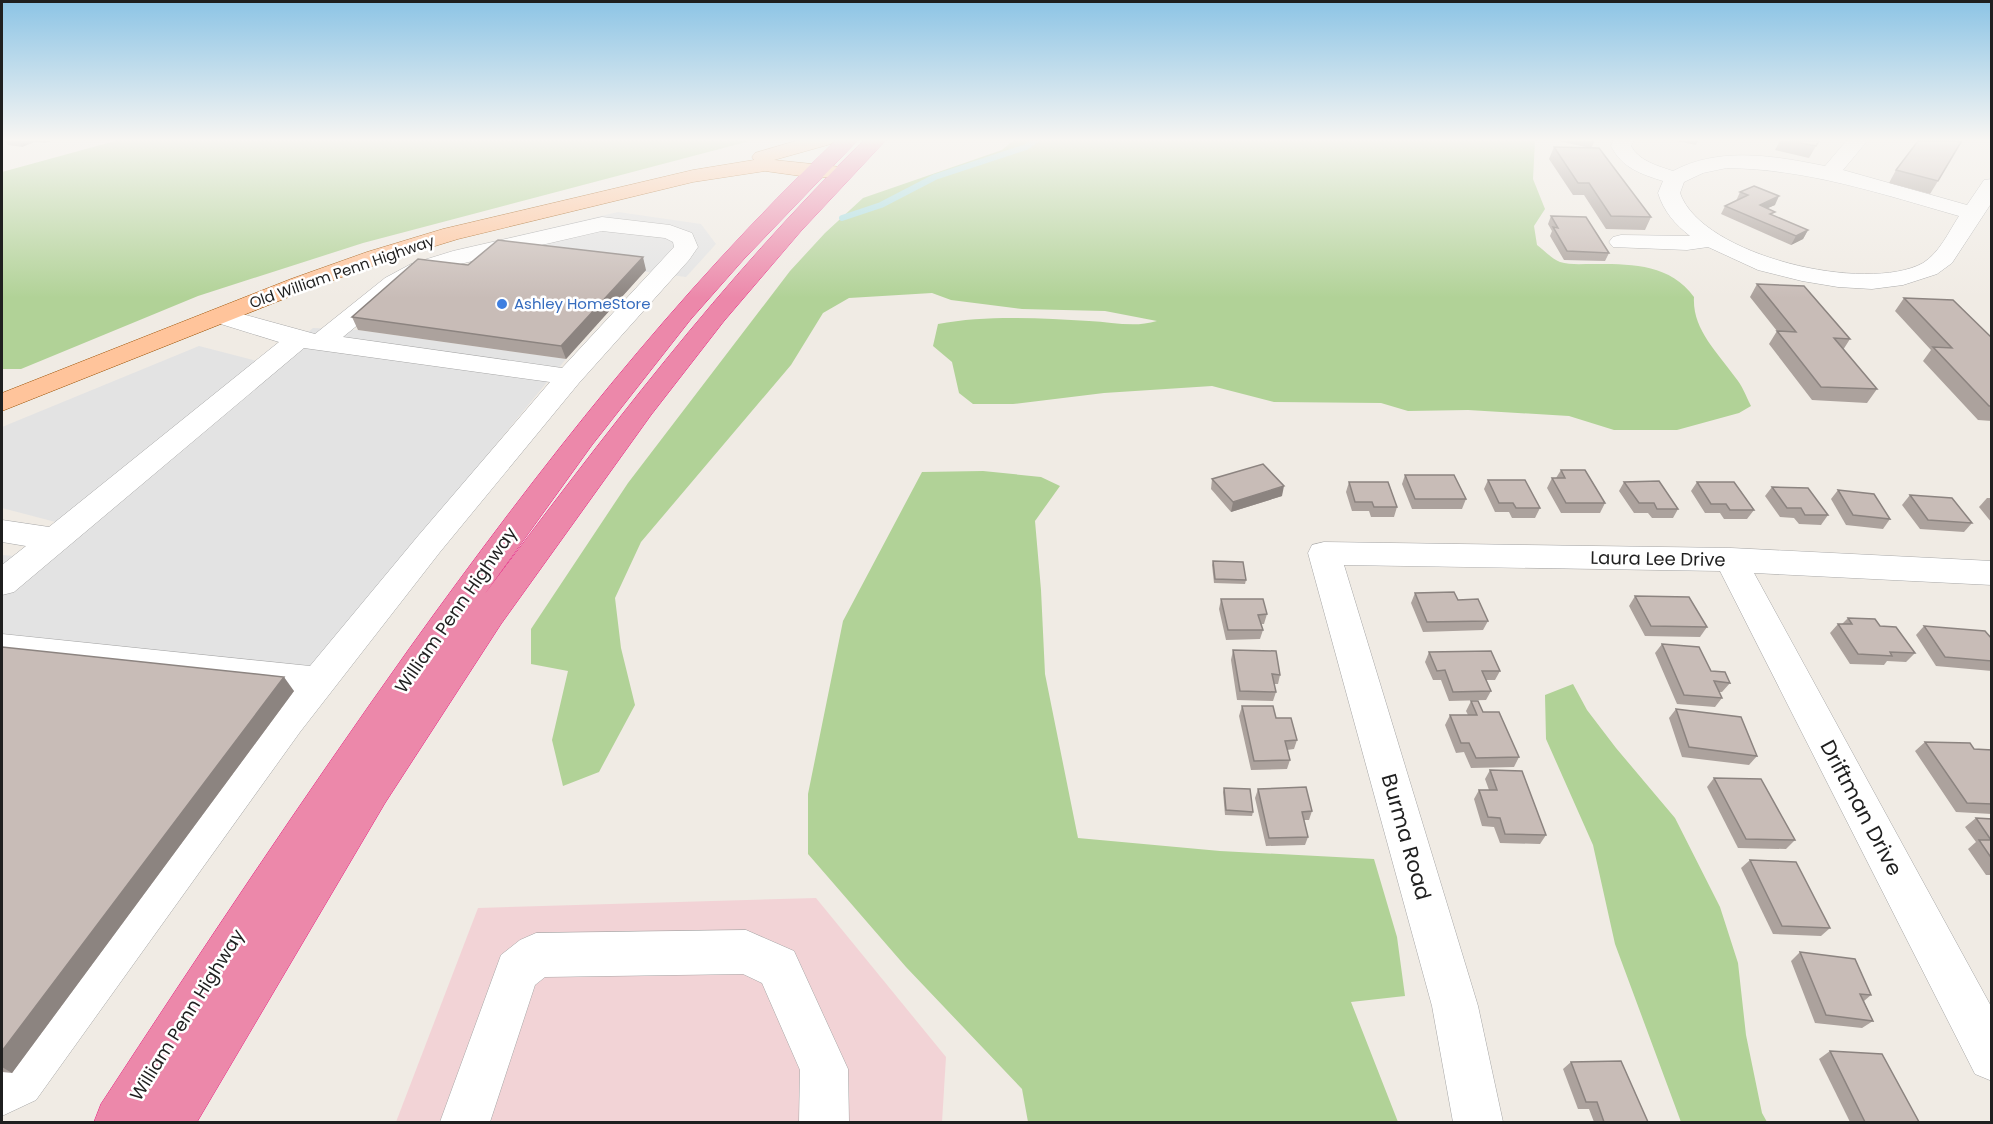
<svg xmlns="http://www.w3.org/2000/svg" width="1993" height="1124" viewBox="0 0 1993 1124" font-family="Poppins,sans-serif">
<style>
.commercial{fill:#f2d3d6}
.forest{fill:#b1d297}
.parking{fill:#e3e3e3}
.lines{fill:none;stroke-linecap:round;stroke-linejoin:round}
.stream{stroke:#a2dce0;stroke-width:6}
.minor-casing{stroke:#a6a6a6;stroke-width:1}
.major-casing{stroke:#9a4f00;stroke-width:1}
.highway-casing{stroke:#e61a7f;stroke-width:1}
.minor{fill:#fff;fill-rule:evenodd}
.major{fill:#ffc49b;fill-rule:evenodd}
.highway{fill:#ec88aa;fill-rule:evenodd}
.wall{fill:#aca29d}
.shaded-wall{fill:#8c8480}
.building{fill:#c8bcb7;stroke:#8c8480;stroke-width:1.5}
.shop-dot{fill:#3f7fe0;stroke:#fff;stroke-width:2}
.labels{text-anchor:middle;stroke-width:5;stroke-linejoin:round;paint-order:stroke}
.far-street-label{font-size:15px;fill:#1f1f1f;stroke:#fff}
.far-shop-label{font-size:15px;fill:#366cbe;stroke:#fff;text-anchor:start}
.street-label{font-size:18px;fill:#1f1f1f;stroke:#fff}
.near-street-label{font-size:21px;fill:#1f1f1f;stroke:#fff}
</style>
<rect width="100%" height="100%" fill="#f0ebe4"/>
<path class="commercial" d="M816 898 946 1057 942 1122H396L478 908Z"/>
<g class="forest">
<path d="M1014 140 1535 141 1533 179 1545 209 1534 226 1537 245C1544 250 1552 259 1560 262 1569 265 1582 264 1592 264 1630 264 1669 263 1694 297 1692 329 1717 352 1735 377 1742 385 1746 396 1751 406L1739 413 1677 430H1614L1569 416 1468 410 1408 411 1381 403 1274 402 1212 386 1104 393 1013 404H973L959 393 952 362 933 346 938 324C986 315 1040 318 1089 321 1113 322 1134 328 1157 321L1105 311 1022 309 951 300 932 293 849 298 823 313 791 365 641 542 615 598 621 648 635 705 599 772 563 786 552 740 568 671 531 664V629L628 483 790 271 825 233 863 198 1002 150Z"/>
<path d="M115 141V140L750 141 363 243 198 296 21 369H2V172Z"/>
<path d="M983 471 1041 477 1060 486 1035 521 1041 590 1045 674 1078 838 1220 851 1374 859 1397 937 1405 996 1351 1002 1398 1122H1028L1022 1089 906 967 808 854V794L843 621 922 472Z"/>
<path d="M1573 684 1587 710 1616 748 1675 818 1720 907 1738 963 1746 1035 1762 1113 1767 1122H1681L1615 944 1593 845 1546 739 1545 695Z"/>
</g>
<g class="parking">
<path d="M618 212 701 224 716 244 686 277 502 253 505 239Z"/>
<path d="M313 328 358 330 566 359 294 691 2 659V555L28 557 67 525 2 508V427L199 346 269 364Z"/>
</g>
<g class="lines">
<path class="stream" d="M842 218 881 205 935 177 1026 147 1036 140"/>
<defs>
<g id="minor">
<path d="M1614 140H1634L1631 146C1639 161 1658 166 1673 171 1720 146 1775 156 1825 166L1847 140H1868L1843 170 1967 205 1984 180 1992 179V202L1952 263 1937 274 1903 285 1872 289 1838 287 1802 281 1758 270 1708 247 1687 250 1613 247 1609 242 1613 237 1621 235 1690 236C1675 224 1664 212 1658 193L1663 181C1641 174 1622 168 1611 146ZM1727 168C1808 169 1882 194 1959 216 1948 233 1940 252 1923 263 1867 294 1702 256 1680 193L1684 182 1703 173Z"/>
<path d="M602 217 670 225 692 233 698 247 689 260 579 383 440 552 300 732 36 1100 2 1116V1065L289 692 2 661V634L310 666 418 536 550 382 304 348 14 592 2 595V565L26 546 2 542V520L49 527 279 342 211 321 207 316 211 311 220 308 315 334 385 278 411 264 453 251ZM602 231 665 238 673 242 674 247 562 368 343 337 403 288 427 274 460 264Z"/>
<path d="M1324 542 1731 548 1992 561V585L1754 573 1992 1008V1081L1975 1074 1720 571 1344 565 1478 1006 1503 1122H1453L1432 1006 1308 553 1312 545Z"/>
<path d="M746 930 794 951 848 1069 849 1122H799L800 1070 762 983 743 974 545 977 535 985 490 1122H440L501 955 520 940 536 933Z"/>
</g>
<path id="major" d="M799 140H834L831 144 774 160 851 168 855 172 851 176 815 178 765 171 693 182 458 239 383 262 309 289 2 411V393L291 279 367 252 443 229 693 170 754 160 752 157 755 153Z"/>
<path id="highway" d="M836 140H858L744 259 691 319 592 445 484 595C603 437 722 279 864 140H886L801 231 724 321 651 415 501 624 385 803 197 1122H94L101 1104C201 951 303 798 409 649 539 468 675 294 836 140Z"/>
</defs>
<use href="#minor" class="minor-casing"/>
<use href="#major" class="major-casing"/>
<use href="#highway" class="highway-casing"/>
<use href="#minor" class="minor"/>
<use href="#major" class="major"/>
<use href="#highway" class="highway"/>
</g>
<g class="wall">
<path d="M5 141H51L45 143 34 142 22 147 8 145Z"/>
<path d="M1558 141H1595L1591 148 1651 217 1645 230 1606 229 1584 195H1573L1549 159 1554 147 1590 148Z"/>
<path d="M1676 141H1698L1696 145Z"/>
<path d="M1780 141H1819L1809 158 1775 150Z"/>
<path d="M1896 170 1938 181 1930 194 1889 183Z"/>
<path d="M1740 192 1775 205 1767 208 1773 216 1808 230 1803 239 1791 245 1721 214 1725 206 1736 201Z"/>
<path d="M1551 216 1609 253 1605 261 1564 260 1550 236 1552 231 1548 224Z"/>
<path d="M468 265 646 270 566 359 358 330 352 317Z"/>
<path d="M1757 284 1850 339 1843 350 1877 389 1867 403 1812 400 1769 344 1777 331 1750 297Z"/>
<path d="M1904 298 1992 338V421L1978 420 1923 361 1931 350 1895 311Z"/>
<path d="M1561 470 1605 503 1600 513H1561L1547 488 1552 478H1556Z"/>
<path d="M1405 475 1466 499 1462 509H1412L1402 484Z"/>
<path d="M1212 479 1282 496 1231 512 1211 489Z"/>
<path d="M1488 480 1540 508 1535 518H1512L1509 512H1495L1484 489Z"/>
<path d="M1349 482 1397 507 1394 517H1371L1369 511H1352L1346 492Z"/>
<path d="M1624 482 1678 509 1673 518H1652L1648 513H1634L1619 491Z"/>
<path d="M1697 482 1754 510 1747 519H1724L1720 513H1705L1691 491Z"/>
<path d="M1772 487 1828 515 1821 525 1799 524 1794 518 1780 517 1765 496Z"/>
<path d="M1838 490 1890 519 1883 529 1846 525 1831 499Z"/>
<path d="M1910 495 1972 523 1964 532 1920 529 1902 505Z"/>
<path d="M1987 498H1992V523L1979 507Z"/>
<path d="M1213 561 1246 580 1245 584 1214 583 1212 565Z"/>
<path d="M1415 593 1458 600 1488 621 1483 630 1423 632 1411 603Z"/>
<path d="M1635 596 1707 627 1700 637 1645 636 1629 606Z"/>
<path d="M1221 599 1267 614 1264 624H1261L1263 630 1260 639 1226 640 1219 609Z"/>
<path d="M1848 618 1880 626 1915 653 1906 662 1887 661 1884 665 1850 664 1830 633 1838 624H1842Z"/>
<path d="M1924 626 1992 639V671L1936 666 1916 635Z"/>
<path d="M1662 644 1711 671 1730 683 1722 692H1719L1722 698 1715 707 1677 704 1655 653Z"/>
<path d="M2 647 294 691 12 1073 2 1072Z"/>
<path d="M1233 650 1280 675 1278 684H1274L1276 692 1273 701 1237 700 1231 660Z"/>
<path d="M1429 652 1500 671 1495 680H1486L1491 691 1486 700 1449 701 1441 680H1433L1425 662Z"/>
<path d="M1471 701 1483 712 1519 757 1514 767 1471 768 1464 752 1456 753 1445 725 1450 715H1468L1466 711Z"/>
<path d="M1242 706 1276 718 1297 740 1294 749 1287 750 1290 760 1287 769 1251 770 1239 716Z"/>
<path d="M1676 709 1757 756 1749 765 1682 757 1669 718Z"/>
<path d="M1925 742 1974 749 1992 750V814L1956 812 1915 751Z"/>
<path d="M1490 770 1546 835 1540 844 1500 843 1494 827 1482 826 1474 799 1479 790H1489L1485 779Z"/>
<path d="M1714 778 1795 840 1786 849 1738 848 1707 787Z"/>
<path d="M1224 788 1253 812 1252 816 1225 815 1223 792Z"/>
<path d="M1258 789 1312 811 1309 820H1304L1308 837 1305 845 1266 846 1255 798Z"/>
<path d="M1976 818 1992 819V875H1986L1968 849 1976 842 1965 827Z"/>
<path d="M1750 860 1830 928 1821 936 1773 934 1741 868Z"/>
<path d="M1800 952 1871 995 1864 1001 1873 1021 1862 1028 1815 1023 1791 961Z"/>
<path d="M1830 1051 1919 1122H1850L1819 1059Z"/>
<path d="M1571 1062 1648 1122H1594L1589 1109H1578L1563 1069Z"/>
</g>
<g class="shaded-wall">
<path d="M18 141H33L34 142 22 147Z"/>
<path d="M1779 196 1775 205 1755 214 1760 205Z"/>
<path d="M1808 230 1803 239 1791 245 1796 236Z"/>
<path d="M643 257 646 270 566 359 561 346Z"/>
<path d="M1284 486 1282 496 1231 512 1233 502Z"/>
<path d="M284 677 294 691 12 1073 2 1067V1051Z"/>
</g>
<g class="building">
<path d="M1790 141H1819L1816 146Z"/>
<path d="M1918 141H1954L1961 142 1938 181 1896 170Z"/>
<path d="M1554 147 1599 148 1651 217 1611 216 1589 183H1578Z"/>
<path d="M1754 186 1779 196 1760 205 1775 212 1770 214 1808 230 1796 236 1725 206 1748 195 1740 192Z"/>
<path d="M1551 216 1586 217 1609 253 1567 251 1553 227 1558 228Z"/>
<path d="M498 240 643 257 561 346 352 317 418 259 468 265Z"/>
<path d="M1757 284 1804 286 1850 339 1834 338 1877 389 1821 387 1777 331 1796 332Z"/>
<path d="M1904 298 1953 300 1992 338V406H1989L1933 347 1952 348Z"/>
<path d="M1263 464 1284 486 1233 502 1212 479Z"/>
<path d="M1561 470H1585L1605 503H1566L1552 478H1565Z"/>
<path d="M1405 475H1454L1466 499H1415Z"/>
<path d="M1488 480H1525L1540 508H1516L1513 503H1499Z"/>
<path d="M1659 481 1678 509H1657L1654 503H1639L1624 482Z"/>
<path d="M1349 482H1388L1397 507H1374L1372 502H1355Z"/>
<path d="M1697 482H1734L1754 510H1730L1726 504H1711Z"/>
<path d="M1772 487 1808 488 1828 515H1805L1801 508H1787Z"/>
<path d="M1838 490 1874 494 1890 519 1853 515Z"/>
<path d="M1910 495 1952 498 1972 523 1928 520Z"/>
<path d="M1213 561 1243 562 1246 580 1215 579Z"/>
<path d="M1454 592 1458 600 1478 599 1488 621 1427 622 1415 593Z"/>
<path d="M1635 596 1689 597 1707 627 1651 626Z"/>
<path d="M1221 599H1263L1267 614 1258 615 1263 630H1228Z"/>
<path d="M1848 618 1875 619 1880 626 1896 627 1915 653 1890 652 1892 656 1858 654 1838 624H1852Z"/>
<path d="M1924 626 1985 631 1992 639V661L1945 657Z"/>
<path d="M1662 644 1699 647 1711 671 1725 672 1730 683 1714 681 1722 698 1684 695Z"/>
<path d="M2 647 284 677 2 1051Z"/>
<path d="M1233 650 1276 651 1280 675 1272 674 1276 692 1240 691Z"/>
<path d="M1491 651 1500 671H1482L1491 691 1453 692 1445 670 1437 671 1429 652Z"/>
<path d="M1471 701H1478L1483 712H1499L1519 757 1476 758 1469 743H1461L1450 715H1477Z"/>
<path d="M1242 706H1273L1276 718H1291L1297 740 1285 741 1290 760 1254 761Z"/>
<path d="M1676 709 1741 717 1757 756 1689 747Z"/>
<path d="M1925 742 1970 743 1974 749 1992 750V804L1967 803Z"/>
<path d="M1490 770 1522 771 1546 835 1505 834 1500 818 1488 817 1479 790H1497Z"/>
<path d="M1714 778 1761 779 1795 840 1746 839Z"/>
<path d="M1306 787 1312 811 1302 812 1308 837 1269 838 1258 789Z"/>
<path d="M1224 788 1250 789 1253 812 1226 810Z"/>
<path d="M1976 818 1992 819V859L1979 840H1991Z"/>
<path d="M1750 860 1796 862 1830 928 1782 926Z"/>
<path d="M1800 952 1855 959 1871 995 1860 994 1873 1021 1826 1015Z"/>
<path d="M1830 1051 1882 1054 1919 1122H1865Z"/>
<path d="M1621 1061 1648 1122H1604L1597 1102H1586L1571 1062Z"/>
</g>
<linearGradient id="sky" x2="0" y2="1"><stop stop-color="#8cc4e5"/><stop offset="0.47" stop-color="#f8f6f3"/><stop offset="1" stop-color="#f8f6f3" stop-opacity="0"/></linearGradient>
<rect width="1993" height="298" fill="url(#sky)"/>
<circle class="shop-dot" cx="502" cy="304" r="6"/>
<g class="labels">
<g class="far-street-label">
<text transform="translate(342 272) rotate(-19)" y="5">Old William Penn Highway</text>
</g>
<g class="far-shop-label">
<text x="514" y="309">Ashley HomeStore</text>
</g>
<g class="street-label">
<text transform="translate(1658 559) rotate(1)" y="6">Laura Lee Drive</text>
<text transform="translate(456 610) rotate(-55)" y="6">William Penn Highway</text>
<text transform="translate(187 1015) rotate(-58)" y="6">William Penn Highway</text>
</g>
<g class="near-street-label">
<text transform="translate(1861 808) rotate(62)" y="7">Driftman Drive</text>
<text transform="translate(1406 837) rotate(74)" y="7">Burma Road</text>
</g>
</g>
<rect width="1993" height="1124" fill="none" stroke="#1f1f1f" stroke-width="6"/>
</svg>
